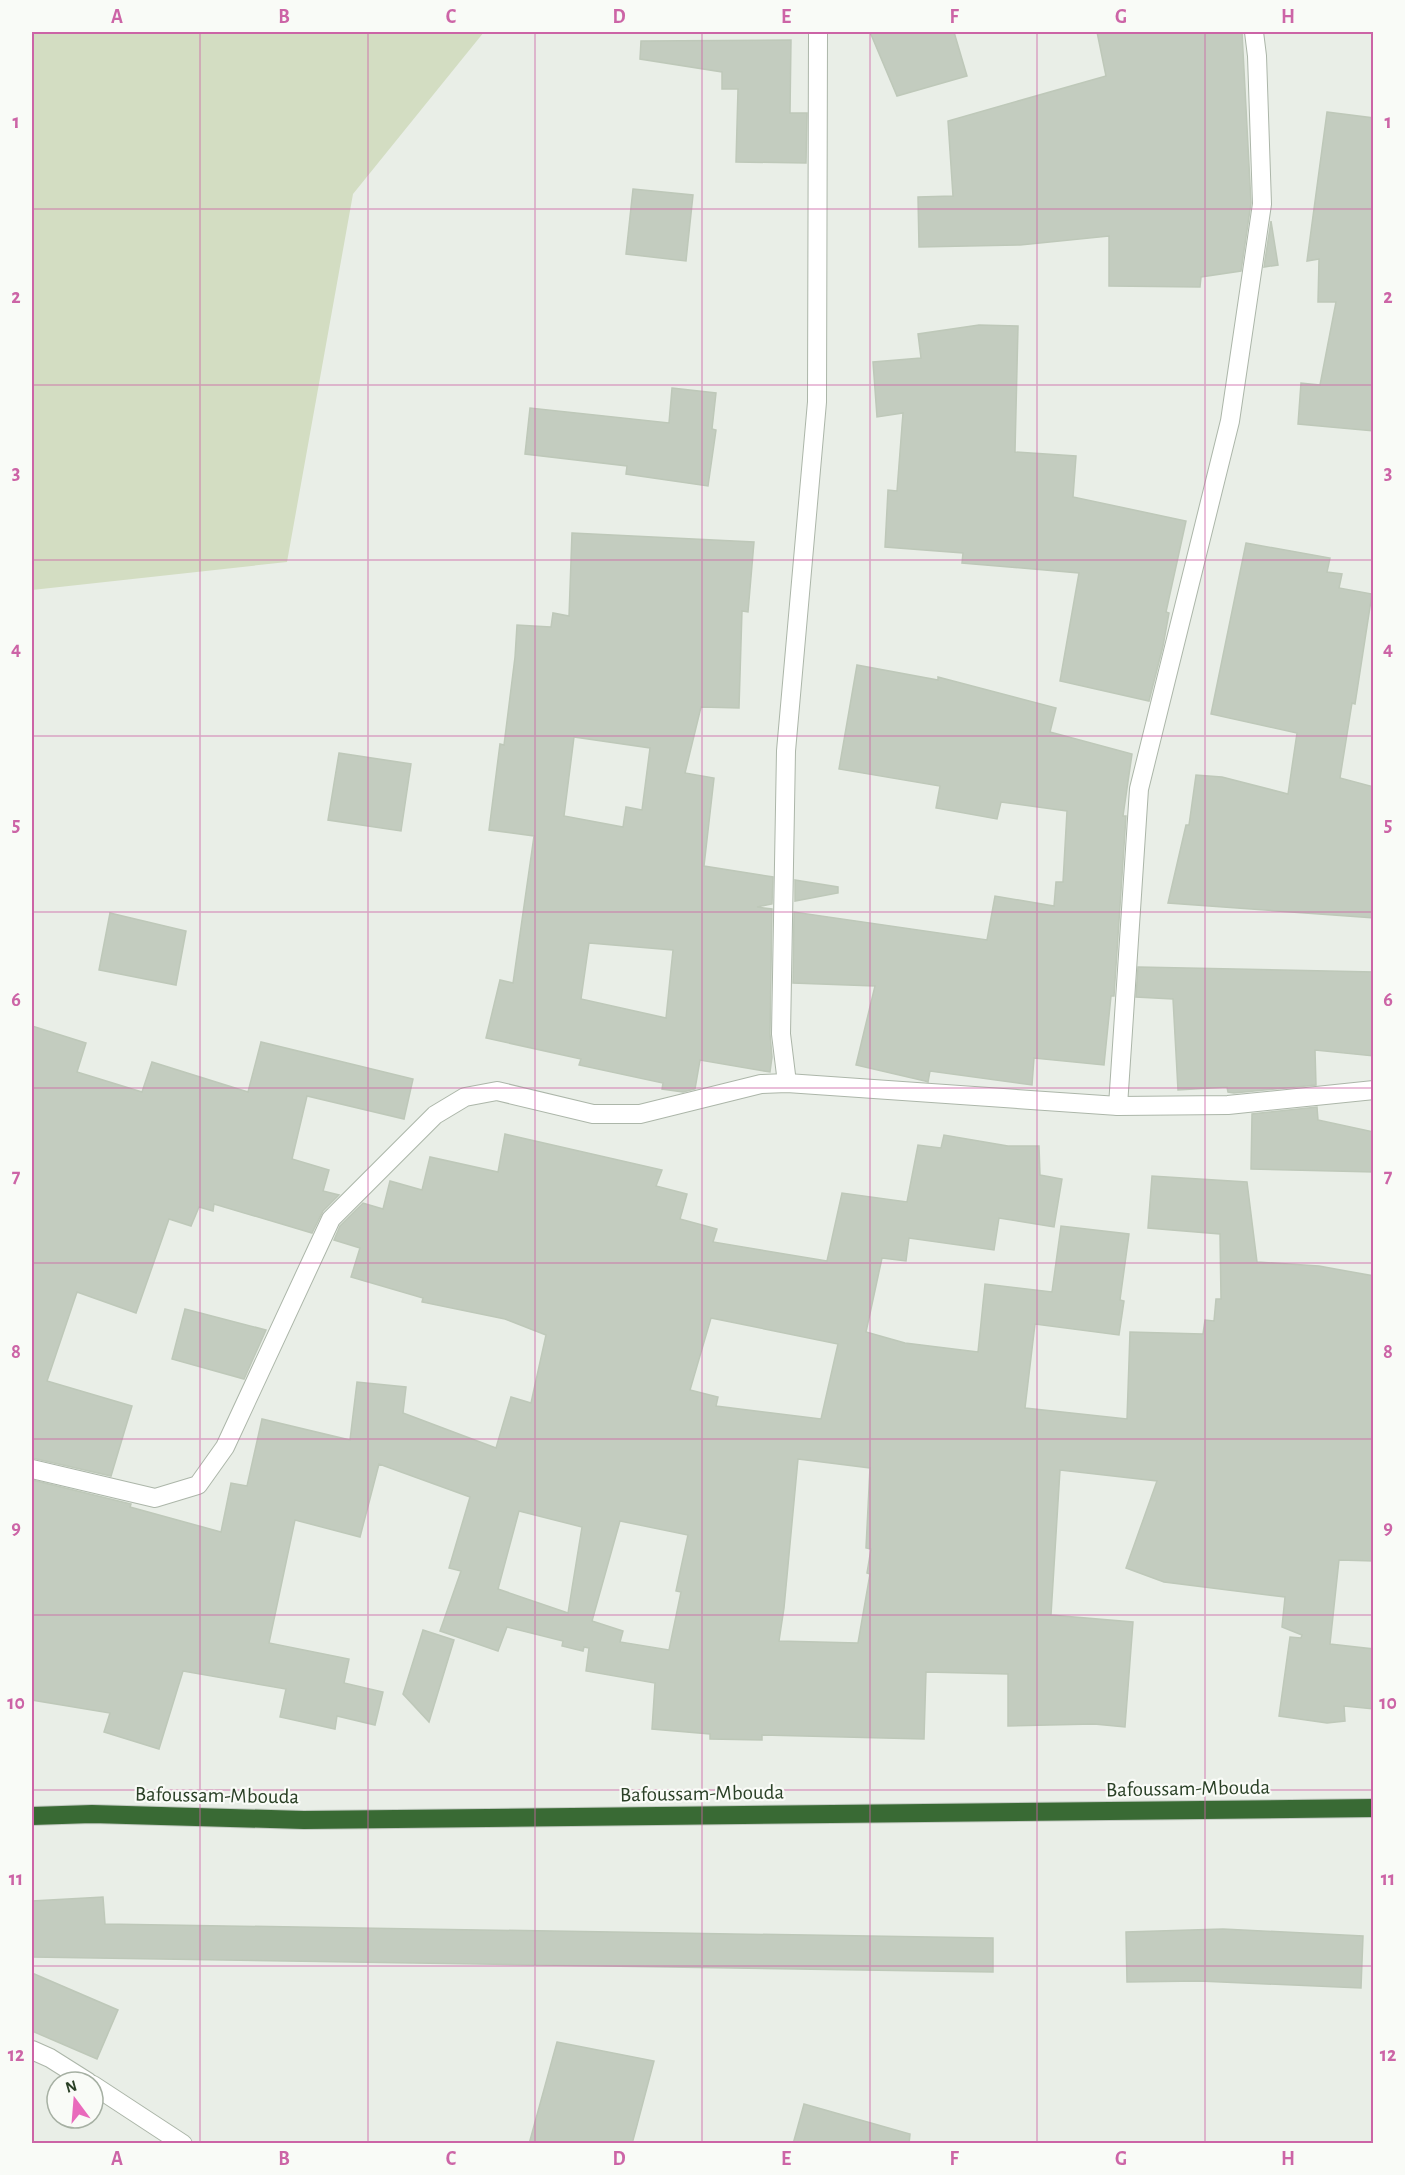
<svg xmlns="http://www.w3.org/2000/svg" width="1405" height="2175" viewBox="0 0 1405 2175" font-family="'Alegreya Sans',sans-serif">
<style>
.green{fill:#d3ddc2}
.building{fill:#c3ccbf;stroke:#bec8b9;stroke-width:1.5;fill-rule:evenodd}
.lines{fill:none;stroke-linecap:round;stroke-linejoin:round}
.street-casing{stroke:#acb6a9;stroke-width:20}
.highway-casing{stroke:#c3cac2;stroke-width:20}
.street{stroke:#fff;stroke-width:18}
.highway{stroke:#396a34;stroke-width:18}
.grid{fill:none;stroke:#cc64a6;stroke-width:1.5;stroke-opacity:0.55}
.labels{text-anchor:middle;stroke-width:4.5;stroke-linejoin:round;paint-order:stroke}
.street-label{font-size:21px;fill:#2a4026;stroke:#f9fbf7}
.neatline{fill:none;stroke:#cc64a6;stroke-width:2}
.grid-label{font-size:20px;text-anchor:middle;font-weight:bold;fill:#cc64a6}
</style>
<rect width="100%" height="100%" fill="#e9eee7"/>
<path class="green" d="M32 32H484L353 194 287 562 32 590Z"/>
<g class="building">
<path d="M870 32H954L967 76 897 96Z"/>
<path d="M1097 32H1242L1251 203 1241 271 1201 277 1200 287 1109 286V236L1020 245 919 247 918 197 953 196 948 121 1106 76Z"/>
<path d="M791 40 790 113H807L806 163 736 162 738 89H722V72L640 59 641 41Z"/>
<path d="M1327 112 1374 118V431L1298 424 1301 383 1320 385 1336 302H1318L1319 259 1307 261Z"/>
<path d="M633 189 693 195 686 261 626 254Z"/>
<path d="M1271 221 1278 265 1264 267Z"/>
<path d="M979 325 1018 326 1015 452 1076 456 1073 497 1186 521 1166 612 1169 613 1163 646 1149 701 1060 681 1079 573 962 563 963 553 885 547 888 490 897 491 903 413 877 417 873 362 921 358 918 334Z"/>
<path d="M672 388 716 393 712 429 716 430 708 486 626 474 627 466 525 454 530 408 669 423Z"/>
<path d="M572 533 754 542 748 612 742 611 739 708 701 707 685 773 714 778 704 866 773 877 772 904 757 907 772 909 770 1034 772 1057 770 1072 700 1060 695 1089 683 1092 662 1089 663 1083 579 1065 581 1059 486 1038 500 980 513 983 534 836 489 830 500 744 504 745 515 657 517 625 551 627 553 613 569 616ZM574 737 650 748 642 810 626 807 623 827 564 816ZM589 943 673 950 666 1018 581 999Z"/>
<path d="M1246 543 1330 558 1327 572 1342 574 1339 588 1372 594 1355 704 1352 703 1340 778 1374 787V918L1168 903 1186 825H1189L1196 775 1222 777 1288 794 1297 733 1211 714Z"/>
<path d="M857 665 938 680V677L1056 708 1050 732 1132 754 1123 816H1126L1114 996H1111L1104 1065 1034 1058 1032 1085 930 1071 928 1082 925 1081 856 1065 875 986 793 983 794 912 987 940 995 896 1054 906 1056 882H1063L1067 811 1001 802 997 819 936 808 940 786 839 769Z"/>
<path d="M339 753 411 764 401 831 328 820Z"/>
<path d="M795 880 838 887V893L795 901Z"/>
<path d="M110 913 186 931 176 985 99 970Z"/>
<path d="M1138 967 1374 972V1056L1315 1050 1316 1085 1234 1093 1228 1092 1227 1087 1178 1090 1173 999 1136 997Z"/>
<path d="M32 1026 86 1043 77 1072 142 1092 152 1062 248 1092 261 1042 413 1079 404 1119 307 1096 292 1159 329 1170 323 1191 339 1195 323 1211 312 1233 214 1204 213 1211 199 1207 191 1226 169 1219 136 1313 77 1292 47 1381 132 1406 111 1476 32 1458Z"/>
<path d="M1317 1107 1318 1120 1374 1132V1172L1251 1169 1252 1114Z"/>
<path d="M505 1134 662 1170 656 1186 687 1194 680 1219 717 1229 713 1242 827 1261 842 1193 907 1202 918 1145 941 1148 944 1135 1008 1146H1039L1040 1175 1062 1179 1054 1227 999 1218 994 1250 909 1238 906 1261 882 1258 866 1332 905 1343 978 1352 985 1284 1052 1292 1061 1226 1129 1234 1120 1300 1124 1301 1119 1335 1035 1324 1025 1408 1127 1419 1130 1332 1203 1334 1205 1320 1214 1321 1216 1299H1221L1220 1234 1148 1228 1152 1176 1247 1182 1257 1262 1319 1266 1374 1276V1561L1339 1560 1330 1644 1374 1649V1709L1344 1706 1345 1721 1327 1723 1279 1716 1290 1637 1301 1638 1302 1635 1282 1627 1285 1597 1164 1582 1126 1568 1157 1481 1060 1470 1051 1615 1133 1622 1125 1727 1094 1724 1008 1726V1674L926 1672 924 1739 762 1735V1740L710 1739V1734L652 1729 655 1683 586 1671 589 1648 584 1647 583 1651 562 1646 563 1641 507 1627 498 1651 440 1631 461 1571 449 1568 470 1497 379 1464 360 1537 295 1520 269 1643 349 1659 344 1683 383 1692 375 1725 337 1716 335 1729 280 1717 286 1689 183 1671 159 1749 104 1732 110 1713 32 1700V1480L131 1504 130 1507 221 1532 231 1483 247 1486 262 1419 350 1440 357 1382 406 1387 403 1413 496 1448 511 1397 531 1403 546 1335 505 1319 422 1302 423 1298 351 1277 360 1248 334 1240 340 1226 363 1203 383 1209 390 1181 422 1190 430 1157 498 1172ZM711 1318 838 1344 821 1419 716 1406 718 1397 690 1390ZM798 1459 870 1468 866 1548 871 1549 867 1573 870 1574 858 1643 779 1641 784 1608ZM519 1511 582 1527 568 1613 498 1589ZM620 1521 688 1535 676 1591 681 1592 669 1650 620 1642 623 1631 592 1621Z"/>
<path d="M185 1309 266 1330 244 1379 172 1359Z"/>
<path d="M423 1630 454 1640 429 1722 403 1694Z"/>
<path d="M103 1897 105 1924 993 1938V1972L32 1957V1901Z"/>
<path d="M1223 1929 1363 1936 1361 1988 1199 1981 1127 1982 1126 1932Z"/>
<path d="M32 1973 118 2010 97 2059 32 2031Z"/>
<path d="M557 2042 654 2061 632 2144H529Z"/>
<path d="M804 2104 910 2134 909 2144H793Z"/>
</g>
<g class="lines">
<defs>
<g id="street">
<path d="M787 1083 781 1034 786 751 817 402 818 34"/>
<path d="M1118 1106 1139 789 1230 421 1262 204 1257 56 1254 32"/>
<path d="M32 1469 155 1498 198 1485 225 1447 331 1219 435 1115 465 1097 497 1091 593 1114H640L761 1084 787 1083 1118 1106 1228 1105 1374 1090"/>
<path d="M32 2050 50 2058 88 2082"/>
<path d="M93 2085 183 2144"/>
</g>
<path id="highway" d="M32 1816 92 1814 304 1820 1374 1808"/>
</defs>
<use href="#street" class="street-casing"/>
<use href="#highway" class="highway-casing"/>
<use href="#street" class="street"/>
<use href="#highway" class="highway"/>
</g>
<path class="grid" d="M200 32V2144M368 32V2144M535 32V2144M702 32V2144M870 32V2144M1037 32V2144M1205 32V2144M32 209H1374M32 385H1374M32 560H1374M32 736H1374M32 912H1374M32 1088H1374M32 1263H1374M32 1439H1374M32 1615H1374M32 1790H1374M32 1966H1374"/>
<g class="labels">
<g class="street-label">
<text transform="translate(1188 1788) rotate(-1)" y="7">Bafoussam-Mbouda</text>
<text transform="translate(702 1793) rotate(-1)" y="7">Bafoussam-Mbouda</text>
<text transform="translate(217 1795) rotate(1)" y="7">Bafoussam-Mbouda</text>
</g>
</g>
<rect width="1405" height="2175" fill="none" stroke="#f9fbf7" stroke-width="66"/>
<g transform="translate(75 2100) rotate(344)"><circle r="28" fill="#f9fbf7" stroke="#a6b0a3" stroke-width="1.5"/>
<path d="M0-4.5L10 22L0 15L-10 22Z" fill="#e96abc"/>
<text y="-9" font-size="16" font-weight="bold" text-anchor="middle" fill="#2a4026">N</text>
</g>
<rect x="33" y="33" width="1339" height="2109" class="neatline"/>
<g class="grid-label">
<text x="117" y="23">A</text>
<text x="284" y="23">B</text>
<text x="451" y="23">C</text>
<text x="619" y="23">D</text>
<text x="786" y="23">E</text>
<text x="954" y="23">F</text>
<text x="1121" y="23">G</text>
<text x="1288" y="23">H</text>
<text x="16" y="128">1</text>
<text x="1388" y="128">1</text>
<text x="16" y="303">2</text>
<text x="1388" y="303">2</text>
<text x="16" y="479">3</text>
<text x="1388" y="479">3</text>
<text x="16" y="655">4</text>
<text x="1388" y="655">4</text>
<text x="16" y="831">5</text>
<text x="1388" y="831">5</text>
<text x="16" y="1006">6</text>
<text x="1388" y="1006">6</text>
<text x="16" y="1182">7</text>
<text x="1388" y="1182">7</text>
<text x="16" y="1358">8</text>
<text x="1388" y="1358">8</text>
<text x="16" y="1534">9</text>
<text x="1388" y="1534">9</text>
<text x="16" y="1709">10</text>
<text x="1388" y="1709">10</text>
<text x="16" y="1885">11</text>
<text x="1388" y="1885">11</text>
<text x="16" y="2061">12</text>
<text x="1388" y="2061">12</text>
<text x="117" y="2165">A</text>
<text x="284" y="2165">B</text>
<text x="451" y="2165">C</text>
<text x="619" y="2165">D</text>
<text x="786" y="2165">E</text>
<text x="954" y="2165">F</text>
<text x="1121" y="2165">G</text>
<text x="1288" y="2165">H</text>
</g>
</svg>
